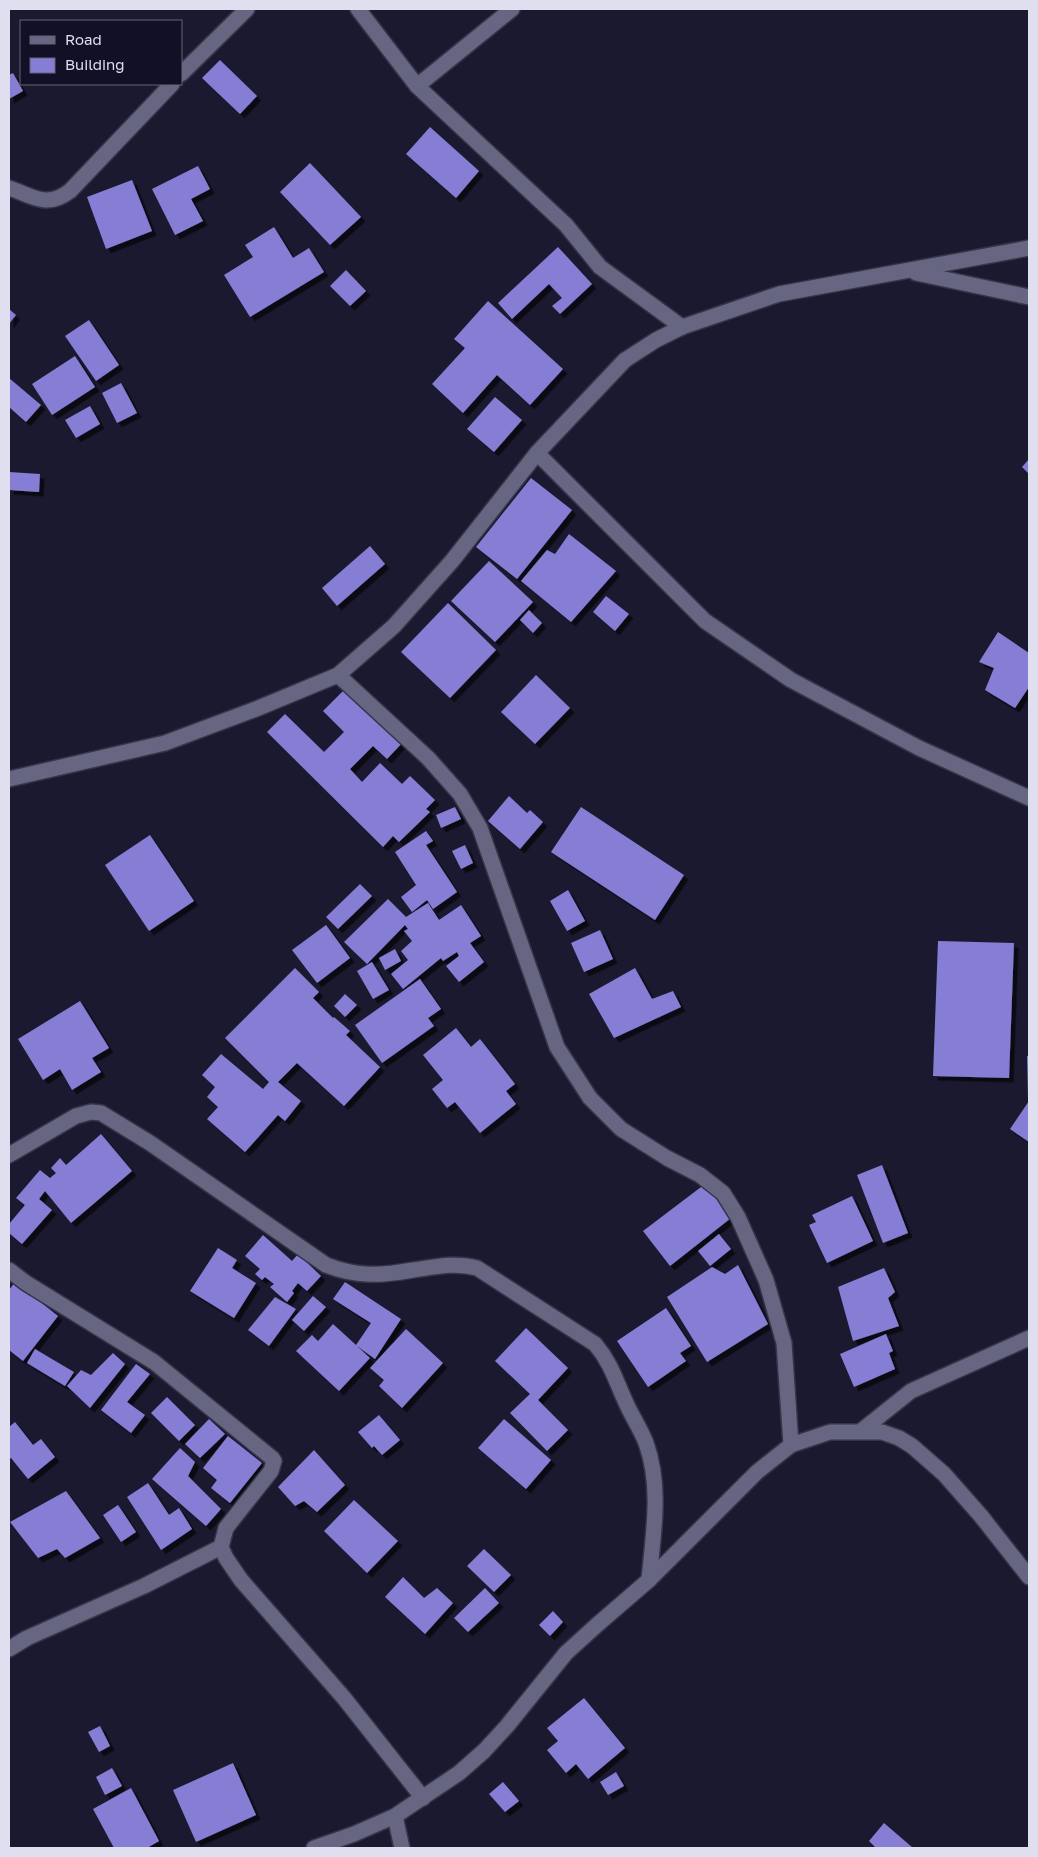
<svg xmlns="http://www.w3.org/2000/svg" width="1038" height="1857" viewBox="0 0 1038 1857" font-family="'Golos Text',sans-serif">
<style>
.building{fill:#857ed4;filter:url(#shadow)}
.lines{fill:none;stroke-linecap:round;stroke-linejoin:round}
.street-casing{stroke:#363447;stroke-width:18}
.street{stroke:#676682;stroke-width:15}
</style>
<defs>
<filter id="shadow"><feDropShadow dx="4.5" dy="4.5" stdDeviation="0" flood-color="#0009"/></filter>
</defs>
<rect width="100%" height="100%" fill="#1b1930"/>
<g class="building">
<path d="M220 60 257 96 240 114 202 78Z"/>
<path d="M13 73 23 91 9 99V75Z"/>
<path d="M430 127 479 171 456 198 406 154Z"/>
<path d="M310 163 361 217 330 245 280 192Z"/>
<path d="M198 166 210 189 191 199 203 221 175 235 152 189Z"/>
<path d="M132 180 152 231 106 249 87 197Z"/>
<path d="M274 227 293 258 309 248 324 272 250 317 224 275 253 257 245 245Z"/>
<path d="M558 247 592 284 560 314 552 306 562 298 549 284 512 319 498 303Z"/>
<path d="M346 270 366 291 350 306 330 286Z"/>
<path d="M488 301 563 369 530 405 497 375 463 413 432 384 465 348 454 339Z"/>
<path d="M9 309 16 315 9 324Z"/>
<path d="M89 320 119 365 96 381 65 336Z"/>
<path d="M75 356 95 387 52 415 32 384Z"/>
<path d="M9 378 41 405 26 422 9 407Z"/>
<path d="M121 383 137 413 117 423 102 393Z"/>
<path d="M495 397 522 420 494 452 467 429Z"/>
<path d="M90 406 100 424 76 438 65 420Z"/>
<path d="M1029 459V474L1022 467Z"/>
<path d="M9 472 40 474 39 492 9 490Z"/>
<path d="M531 478 572 510 517 579 476 547Z"/>
<path d="M569 534 616 571 571 622 521 581 547 550 555 554Z"/>
<path d="M370 546 385 564 337 606 322 588Z"/>
<path d="M489 561 533 602 495 642 451 601Z"/>
<path d="M606 596 629 614 615 631 593 612Z"/>
<path d="M448 603 496 650 450 698 401 652Z"/>
<path d="M529 610 542 623 533 633 520 620Z"/>
<path d="M998 632 1029 653V687L1015 708 985 690 994 668 979 662Z"/>
<path d="M536 675 570 708 535 744 501 712Z"/>
<path d="M348 686 404 741 387 759 373 746 350 769 362 782 380 763 402 784 410 776 435 800 426 809 430 812 399 842 393 836 383 847 267 732 285 714 324 752 344 732 323 711Z"/>
<path d="M509 796 527 813 530 810 543 822 520 849 488 821Z"/>
<path d="M455 807 461 819 441 828 436 815Z"/>
<path d="M581 807 684 875 655 920 551 852Z"/>
<path d="M426 831 433 841 426 845 457 892 433 909 427 900 412 912 401 897 416 885 395 852Z"/>
<path d="M150 835 194 901 149 931 105 865Z"/>
<path d="M465 845 473 863 461 869 452 851Z"/>
<path d="M360 884 372 896 338 929 326 917Z"/>
<path d="M568 890 585 921 567 931 550 901Z"/>
<path d="M388 899 406 917 428 903 439 920 461 905 481 936 470 943 484 962 459 982 446 966 459 956 457 952 443 961 441 958 403 989 391 974 408 960 401 951 412 941 404 931 408 929 405 925 367 964 344 942Z"/>
<path d="M326 925 350 958 317 983 292 950Z"/>
<path d="M600 930 613 959 584 972 571 943Z"/>
<path d="M938 941 1014 943 1009 1078 933 1076Z"/>
<path d="M395 949 401 961 385 970 379 958Z"/>
<path d="M372 962 389 990 373 999 357 971Z"/>
<path d="M295 968 319 992 313 998 333 1018 334 1017 350 1031 346 1035 380 1067 344 1106 297 1063 278 1082 301 1101 285 1121 278 1115 245 1152 207 1119 218 1107 207 1097 215 1087 202 1075 221 1054 263 1089 269 1082 225 1038Z"/>
<path d="M635 968 652 999 673 991 681 1007 614 1038 589 994Z"/>
<path d="M420 979 441 1009 428 1018 434 1026 382 1063 355 1025Z"/>
<path d="M345 994 357 1005 345 1017 334 1006Z"/>
<path d="M80 1001 109 1048 92 1058 101 1072 72 1090 60 1069 43 1080 18 1039Z"/>
<path d="M456 1028 471 1047 480 1039 515 1084 506 1091 516 1104 480 1133 455 1102 447 1108 432 1089 443 1080 423 1055Z"/>
<path d="M1027 1056H1029V1098H1028Z"/>
<path d="M1029 1101V1142L1010 1129Z"/>
<path d="M101 1134 132 1171 71 1223 45 1191 39 1199 52 1210 22 1244 9 1233V1224L25 1205 16 1198 40 1170 50 1178 56 1173 51 1168 60 1158 66 1165Z"/>
<path d="M882 1165 908 1233 883 1243 857 1175Z"/>
<path d="M705 1184 731 1218 670 1266 643 1231Z"/>
<path d="M852 1196 873 1241 827 1263 809 1225 816 1222 812 1215Z"/>
<path d="M719 1234 731 1249 710 1266 698 1251Z"/>
<path d="M263 1235 292 1261 298 1254 321 1276 307 1291 298 1283 292 1291 294 1293 287 1302 270 1287 274 1284 265 1277 262 1280 255 1274 260 1269 245 1256Z"/>
<path d="M218 1248 237 1260 232 1268 256 1283 234 1318 190 1291Z"/>
<path d="M738 1265 768 1324 707 1362 667 1297 712 1267 725 1274Z"/>
<path d="M884 1268 895 1292 888 1298 899 1326 853 1341 838 1287Z"/>
<path d="M15 1282 58 1316 23 1361 9 1350V1290Z"/>
<path d="M345 1282 401 1319 375 1359 357 1346 370 1358 339 1391 296 1351 312 1335 318 1341 333 1324 356 1345 371 1323 333 1299Z"/>
<path d="M313 1296 326 1307 304 1331 292 1320Z"/>
<path d="M275 1297 296 1309 269 1346 248 1330Z"/>
<path d="M666 1308 691 1346 680 1353 686 1361 648 1387 617 1341Z"/>
<path d="M526 1328 568 1368 538 1400 568 1430 547 1451 510 1413 530 1394 495 1361Z"/>
<path d="M406 1329 443 1363 402 1408 379 1386 384 1380 370 1368Z"/>
<path d="M886 1334 893 1351 889 1353 895 1369 854 1387 840 1354Z"/>
<path d="M35 1349 74 1372 65 1386 27 1363Z"/>
<path d="M113 1353 125 1364 90 1408 67 1386 81 1370 91 1375Z"/>
<path d="M136 1364 150 1374 127 1402 145 1415 131 1433 101 1410Z"/>
<path d="M167 1397 195 1425 179 1441 151 1413Z"/>
<path d="M379 1415 400 1440 382 1455 374 1446 372 1448 358 1432Z"/>
<path d="M209 1419 225 1434 200 1458 185 1444Z"/>
<path d="M504 1419 551 1460 526 1489 478 1448Z"/>
<path d="M15 1422 33 1445 41 1439 55 1457 28 1479 11 1458 9 1459V1427Z"/>
<path d="M228 1436 262 1463 230 1503 211 1488 217 1480 203 1468Z"/>
<path d="M180 1448 195 1462 188 1476 221 1509 206 1526 152 1479Z"/>
<path d="M314 1450 345 1485 317 1512 304 1501 295 1506 278 1487Z"/>
<path d="M148 1483 169 1515 179 1508 192 1529 161 1550 127 1497Z"/>
<path d="M66 1491 100 1538 65 1558 57 1549 38 1558 10 1522Z"/>
<path d="M354 1500 398 1541 367 1573 324 1531Z"/>
<path d="M118 1505 136 1532 121 1542 103 1515Z"/>
<path d="M484 1549 511 1575 494 1592 467 1566Z"/>
<path d="M403 1577 424 1598 437 1588 453 1603 425 1634 385 1597Z"/>
<path d="M485 1588 499 1603 468 1632 454 1618Z"/>
<path d="M553 1611 563 1622 550 1636 539 1625Z"/>
<path d="M584 1698 625 1748 588 1779 576 1764 566 1773 547 1750 558 1741 547 1728Z"/>
<path d="M100 1726 110 1746 99 1752 88 1732Z"/>
<path d="M233 1763 256 1815 196 1842 173 1790Z"/>
<path d="M112 1768 122 1786 105 1795 96 1777Z"/>
<path d="M616 1772 624 1786 608 1795 600 1782Z"/>
<path d="M503 1782 519 1801 505 1812 489 1794Z"/>
<path d="M131 1788 159 1841 147 1848H114L93 1809Z"/>
<path d="M884 1823 913 1848H876L869 1841Z"/>
</g>
<g class="lines">
<defs>
<g id="street">
<path d="M358 9 417 86 566 225 600 267 682 327"/>
<path d="M181 74 247 9"/>
<path d="M417 86 512 9"/>
<path d="M9 188C33 196 46 209 70 191L172 84"/>
<path d="M916 273 1029 297"/>
<path d="M537 453 705 621 791 680 919 748 1029 798"/>
<path d="M338 675 428 758 460 794 480 828 557 1047 590 1098 621 1129 667 1158 700 1175 723 1193 738 1217 766 1280 784 1343 791 1445"/>
<path d="M9 779 165 743 256 709 338 675 394 626 452 561 537 453 625 360 656 340 682 327 779 294 1029 248"/>
<path d="M9 1155 76 1116 91 1112 101 1113 150 1143 326 1265C357 1277 380 1276 413 1270 435 1267 455 1262 477 1268L595 1344C612 1364 616 1382 627 1405 633 1418 641 1430 646 1443 662 1487 653 1535 649 1580"/>
<path d="M9 1270 26 1283 154 1362 272 1458 274 1461 271 1471 226 1528 221 1547 226 1558 241 1580 344 1698 423 1798"/>
<path d="M861 1431 911 1391 1029 1338"/>
<path d="M9 1649 27 1638 144 1586 221 1547"/>
<path d="M395 1816 402 1848"/>
<path d="M314 1848 354 1834 395 1816 459 1773 484 1751 507 1726 566 1653 598 1624 649 1580 757 1472 791 1445 830 1432H882L899 1438 912 1446 944 1474 981 1516 1029 1577"/>
</g>
</defs>
<use href="#street" class="street-casing"/>
<use href="#street" class="street"/>
</g>
<rect width="1038" height="1857" fill="none" stroke="#dfdfef" stroke-width="20"/>
<rect x="20" y="20" width="162" height="65" fill="#121026" stroke="#646376"/>
<rect x="30" y="36" width="25" height="8" fill="#676682" stroke="#646376"/>
<text x="65" y="45" font-size="15" fill="#dfdfef">Road</text>
<rect x="30" y="58" width="25" height="15" fill="#857ed4" stroke="#646376"/>
<text x="65" y="70" font-size="15" fill="#dfdfef">Building</text>
</svg>
